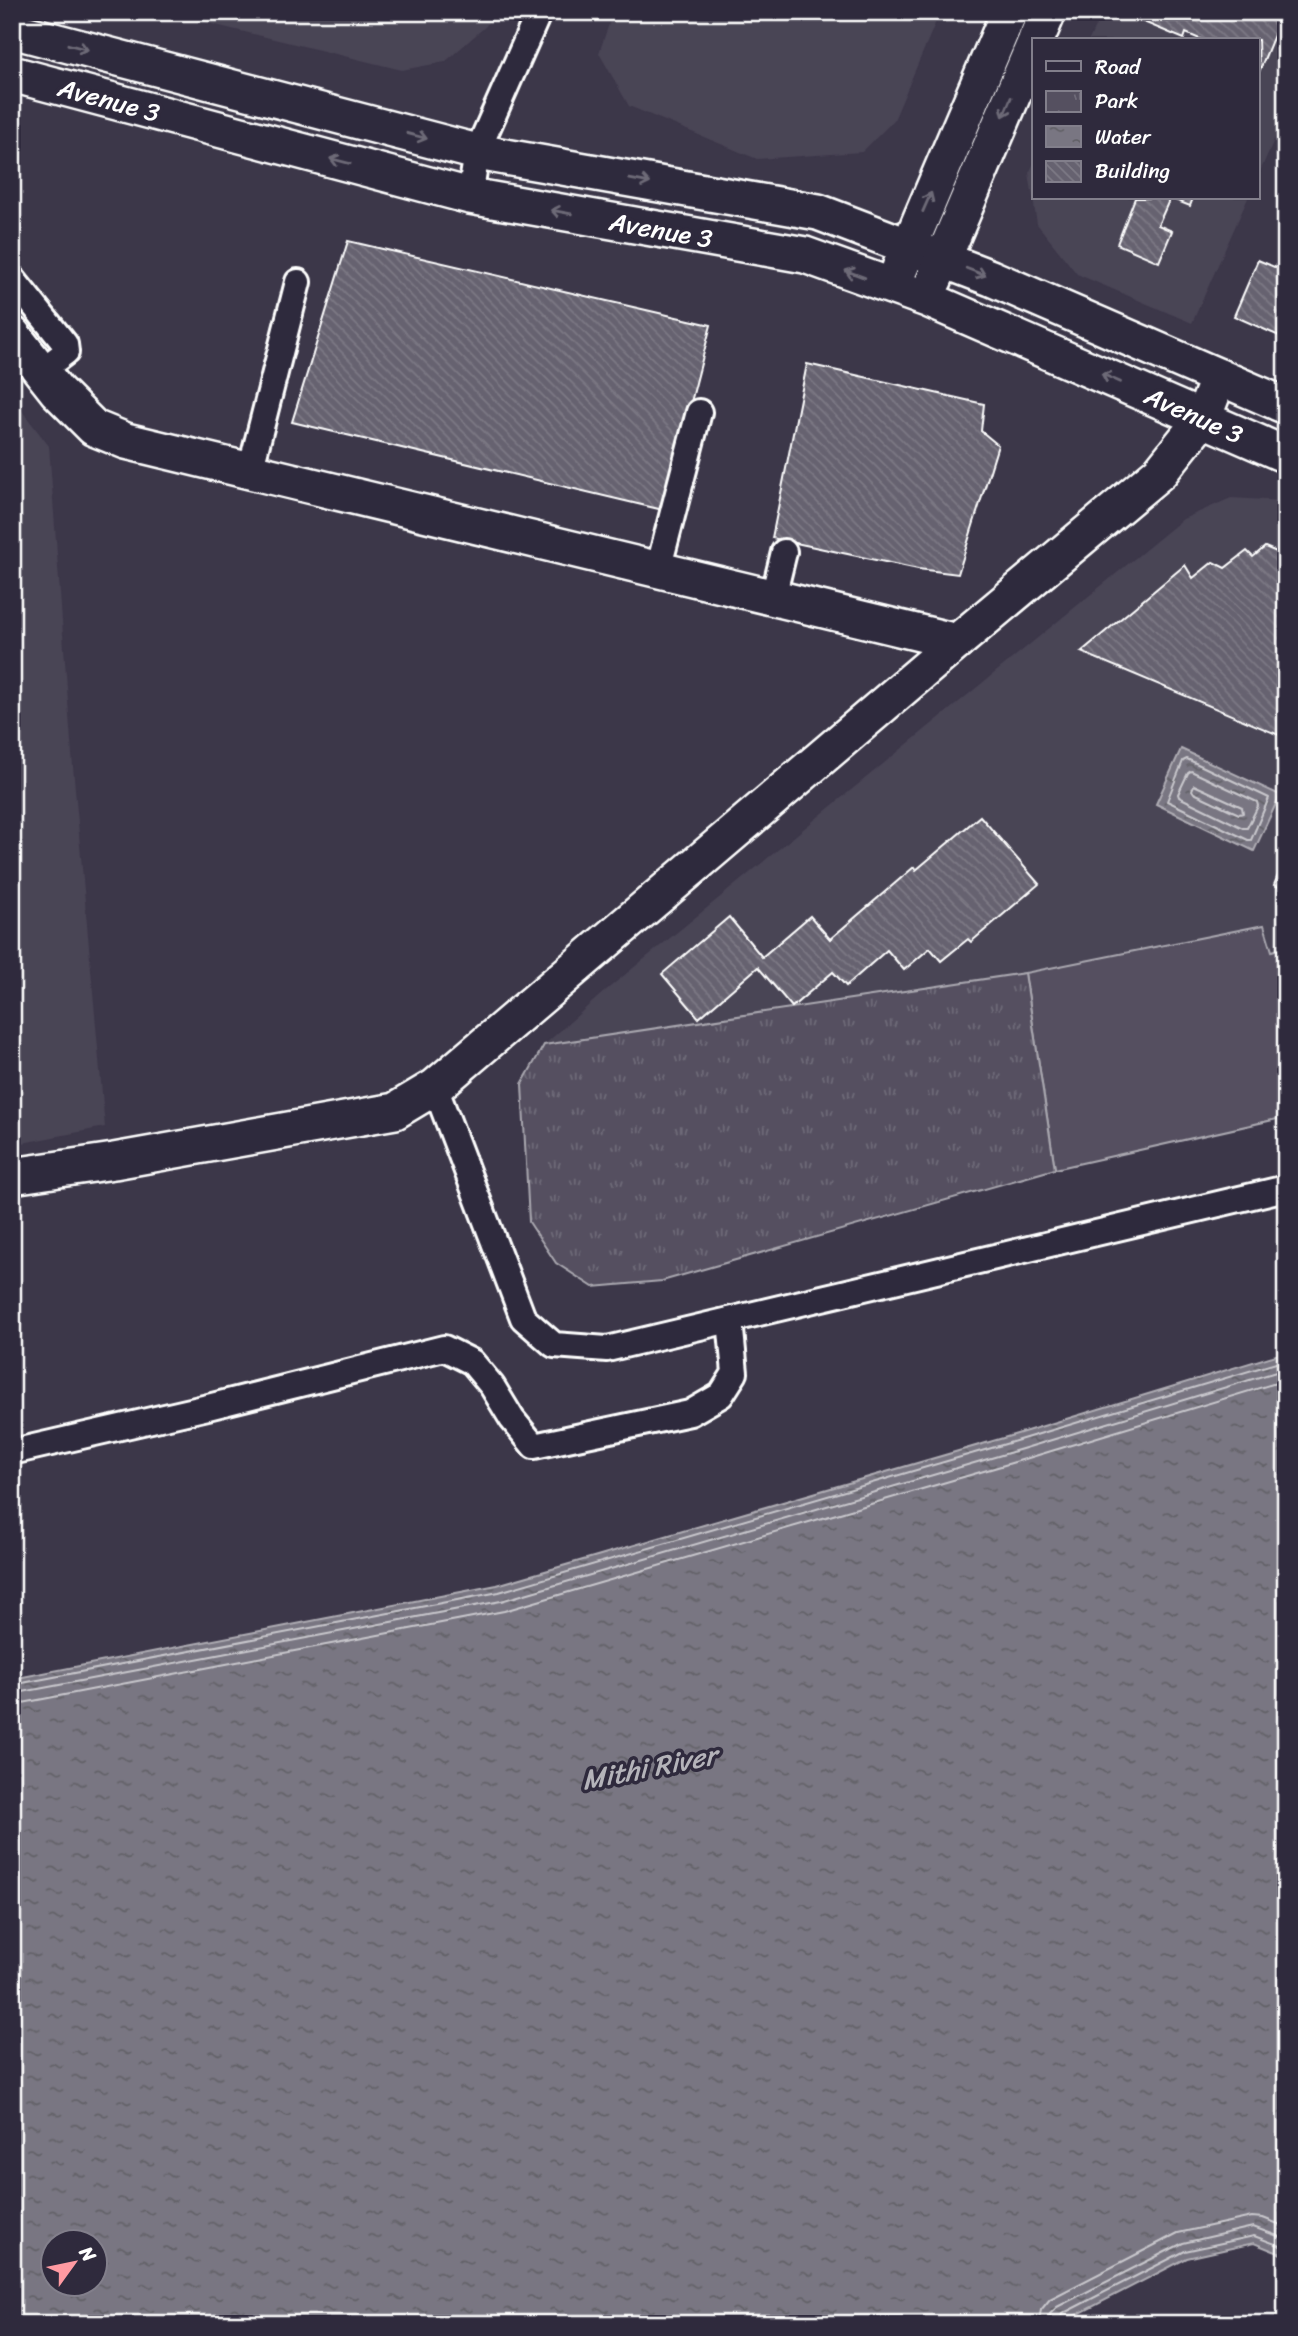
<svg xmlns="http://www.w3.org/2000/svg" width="1298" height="2336" viewBox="0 0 1298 2336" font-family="Sriracha,sans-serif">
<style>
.built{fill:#494455}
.grass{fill:#555060;stroke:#aaa8b0;stroke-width:2}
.park{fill:url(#park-tufts);stroke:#aaa8b0;stroke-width:2}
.water{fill:url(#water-ripples);stroke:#afadb4;stroke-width:2;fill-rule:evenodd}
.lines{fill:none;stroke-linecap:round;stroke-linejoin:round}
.shore{stroke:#c9c8cd;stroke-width:2}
.building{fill:url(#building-back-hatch);stroke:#fff;stroke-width:2}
.street-casing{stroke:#fff;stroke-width:30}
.secondary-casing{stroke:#fff;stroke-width:40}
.street{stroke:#2f2a3d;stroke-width:24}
.secondary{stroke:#2f2a3d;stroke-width:35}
.oneway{stroke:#6d6a77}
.labels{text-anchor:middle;stroke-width:7;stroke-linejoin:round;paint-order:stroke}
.street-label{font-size:26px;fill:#fff;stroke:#2f2a3d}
.water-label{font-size:28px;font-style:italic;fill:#b5b4ba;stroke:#2f2a3d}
</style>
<defs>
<pattern id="park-tufts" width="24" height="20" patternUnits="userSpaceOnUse" patternTransform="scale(1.75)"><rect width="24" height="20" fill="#555060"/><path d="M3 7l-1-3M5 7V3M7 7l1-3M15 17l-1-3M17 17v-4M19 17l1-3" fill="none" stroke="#6e6a78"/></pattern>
<pattern id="water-ripples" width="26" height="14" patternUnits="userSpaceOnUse" patternTransform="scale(1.75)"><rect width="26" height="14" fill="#797682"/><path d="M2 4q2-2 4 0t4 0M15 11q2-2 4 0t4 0" fill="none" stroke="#626167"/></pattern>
<pattern id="building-back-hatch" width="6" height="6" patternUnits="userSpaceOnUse" patternTransform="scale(1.75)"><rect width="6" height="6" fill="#666270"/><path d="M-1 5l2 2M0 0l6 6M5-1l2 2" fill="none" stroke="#7d7a85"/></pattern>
</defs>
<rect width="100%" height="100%" fill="#3c3749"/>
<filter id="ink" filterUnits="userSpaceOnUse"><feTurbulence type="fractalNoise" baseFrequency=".0143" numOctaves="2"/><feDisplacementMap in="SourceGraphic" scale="14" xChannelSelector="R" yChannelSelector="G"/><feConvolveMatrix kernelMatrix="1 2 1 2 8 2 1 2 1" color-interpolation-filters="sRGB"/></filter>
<g filter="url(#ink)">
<g class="built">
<path d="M162 12H493L486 26 445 62 402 70Z"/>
<path d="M613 12H940L894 120 862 152 757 159 629 106 599 53Z"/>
<path d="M1102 12H1286V113L1258 176V40H1089Z"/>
<path d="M1034 163V198H1248L1192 323 1077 274 1037 224 1029 173Z"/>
<path d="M12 398 49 446 72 755 105 1127 12 1145Z"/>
<path d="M1231 498 1286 501V947L1272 951 1286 1117 1055 1169 662 1281 593 1287 556 1263 529 1222 522 1084 544 1045 605 991 1183 519Z"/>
</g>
<path class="grass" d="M1264 925 1272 951 1286 947V1117L1055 1169 1025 973Z"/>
<path class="park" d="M1025 973 1055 1169 662 1281 593 1287 556 1263 529 1222 522 1084 544 1045Z"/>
<g class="water">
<path d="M1181 749 1280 795 1254 851 1156 804Z"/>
<path d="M1286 1352V2256L1254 2243 1187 2258 1059 2324H12V1679L497 1585 1017 1434ZM52 2242H94V2284H52Z"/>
</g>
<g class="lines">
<g class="shore">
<path d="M1187 759 1269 798 1251 840H1248L1167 801 1183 761Z"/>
<path d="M1191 771 1257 802 1258 806 1247 828H1243L1179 797 1178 794 1188 773Z"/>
<path d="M1194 785 1242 807 1243 813 1239 814 1194 793 1192 790Z"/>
<path d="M12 1685 499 1592 1019 1440 1286 1360"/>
<path d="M12 1694 501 1601 1022 1449 1286 1369"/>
<path d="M12 1705 504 1611 1025 1459 1286 1380"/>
<path d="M1038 2324 1041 2310 1050 2299 1178 2233 1252 2217 1263 2218 1286 2227"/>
<path d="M1049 2324 1050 2314 1057 2307 1183 2243 1253 2227 1286 2239"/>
<path d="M1057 2324 1062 2314 1185 2251 1254 2236 1286 2248"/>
</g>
</g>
<g class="building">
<path d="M1137 12H1247L1258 17 1259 12 1283 13 1259 72 1258 40H1202L1186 33 1184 39 1134 18Z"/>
<path d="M1135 198H1193L1190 206 1170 198 1158 225 1172 231 1159 262 1117 244Z"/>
<path d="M348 241 711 325 663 510 292 422Z"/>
<path d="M1258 260 1286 272V339L1234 316Z"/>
<path d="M807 364 984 404 981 431 998 445 958 574 918 569 772 538Z"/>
<path d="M1265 547 1286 556V738L1081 652 1185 565 1193 578 1213 562 1225 568 1247 551 1253 557Z"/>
<path d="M980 816 1039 884 971 942 968 939 941 961 930 948 904 970 887 950 846 986 833 972 792 1007 758 967 699 1018 662 974 729 917 762 957 810 916 830 939 914 867 916 870Z"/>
<path d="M1286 856V890L1274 885Z"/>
</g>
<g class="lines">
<defs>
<g id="street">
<path d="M470 196 477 152 539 12"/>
<path d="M12 278 65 344 66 352 41 371"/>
<path d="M250 471 298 282"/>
<path d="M658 570 699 412"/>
<path d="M773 597 784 552"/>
<path d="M435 1087 523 1318 554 1345 607 1349 1286 1188"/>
<path d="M12 1452 208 1407 444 1348 472 1362 492 1386 512 1419 534 1446 690 1413 721 1395 735 1373 730 1320"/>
</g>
<g id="secondary">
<path d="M12 30 477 152 818 212 991 278 1286 406"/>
<path d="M1036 40 1048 12"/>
<path d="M12 74 470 196 805 255 927 299 1286 455"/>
<path d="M900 268 1009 12"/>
<path d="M934 280 1034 45"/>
<path d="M12 334 57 391 94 428 126 441 957 642"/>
<path d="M12 1176 114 1161 395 1111 435 1087 957 642 1160 472 1203 418 1219 377"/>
</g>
</defs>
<use href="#street" class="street-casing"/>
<use href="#secondary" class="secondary-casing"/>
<use href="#street" class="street"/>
<use href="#secondary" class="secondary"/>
</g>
<defs><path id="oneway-shaft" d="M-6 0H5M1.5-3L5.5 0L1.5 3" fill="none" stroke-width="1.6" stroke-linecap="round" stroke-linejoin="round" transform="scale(1.75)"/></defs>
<g class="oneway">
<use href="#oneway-shaft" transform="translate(78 47) rotate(15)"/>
<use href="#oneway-shaft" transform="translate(1007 107) rotate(113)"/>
<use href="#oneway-shaft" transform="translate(417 136) rotate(15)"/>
<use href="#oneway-shaft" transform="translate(340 161) rotate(-165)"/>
<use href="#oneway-shaft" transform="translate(640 181) rotate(10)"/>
<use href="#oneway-shaft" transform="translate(927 202) rotate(-66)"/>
<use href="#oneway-shaft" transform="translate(561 212) rotate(-170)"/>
<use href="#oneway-shaft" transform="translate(976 272) rotate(21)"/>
<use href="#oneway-shaft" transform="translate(855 274) rotate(-160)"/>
<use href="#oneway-shaft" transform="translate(1111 378) rotate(-156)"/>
</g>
</g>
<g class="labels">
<g class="street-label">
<text transform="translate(109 100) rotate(15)" y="9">Avenue 3</text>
<text transform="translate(661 230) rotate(10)" y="9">Avenue 3</text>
<text transform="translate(1194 415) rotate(24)" y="9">Avenue 3</text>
</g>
<g class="water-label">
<text transform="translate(649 1767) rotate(-11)" y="10">Mithi River</text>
</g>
</g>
<rect width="1298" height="2336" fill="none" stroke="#2f2a3d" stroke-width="42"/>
<rect x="21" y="21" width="1256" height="2294" fill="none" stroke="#fff" stroke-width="2.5" filter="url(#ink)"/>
<rect x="1032" y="38" width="228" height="161" fill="#2f2a3d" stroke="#827f8b" stroke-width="2"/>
<rect x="1046" y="61" width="35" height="10" fill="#2f2a3d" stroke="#827f8b" stroke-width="2"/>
<text x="1095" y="74" font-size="21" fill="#ffffff">Road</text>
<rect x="1046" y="91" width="35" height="21" fill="url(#park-tufts)" stroke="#827f8b" stroke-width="2"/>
<text x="1095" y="108" font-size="21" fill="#ffffff">Park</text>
<rect x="1046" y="126" width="35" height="21" fill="url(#water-ripples)" stroke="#827f8b" stroke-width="2"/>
<text x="1095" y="144" font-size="21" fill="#ffffff">Water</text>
<rect x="1046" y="161" width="35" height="21" fill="url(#building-back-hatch)" stroke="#827f8b" stroke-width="2"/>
<text x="1095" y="178" font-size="21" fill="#ffffff">Building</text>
<g transform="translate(74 2263) rotate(57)"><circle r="33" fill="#2f2a3d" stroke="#827f8b" stroke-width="2"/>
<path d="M0-5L12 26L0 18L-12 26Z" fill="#ff9aa2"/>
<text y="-10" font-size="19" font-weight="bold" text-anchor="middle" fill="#ffffff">N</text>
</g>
</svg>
